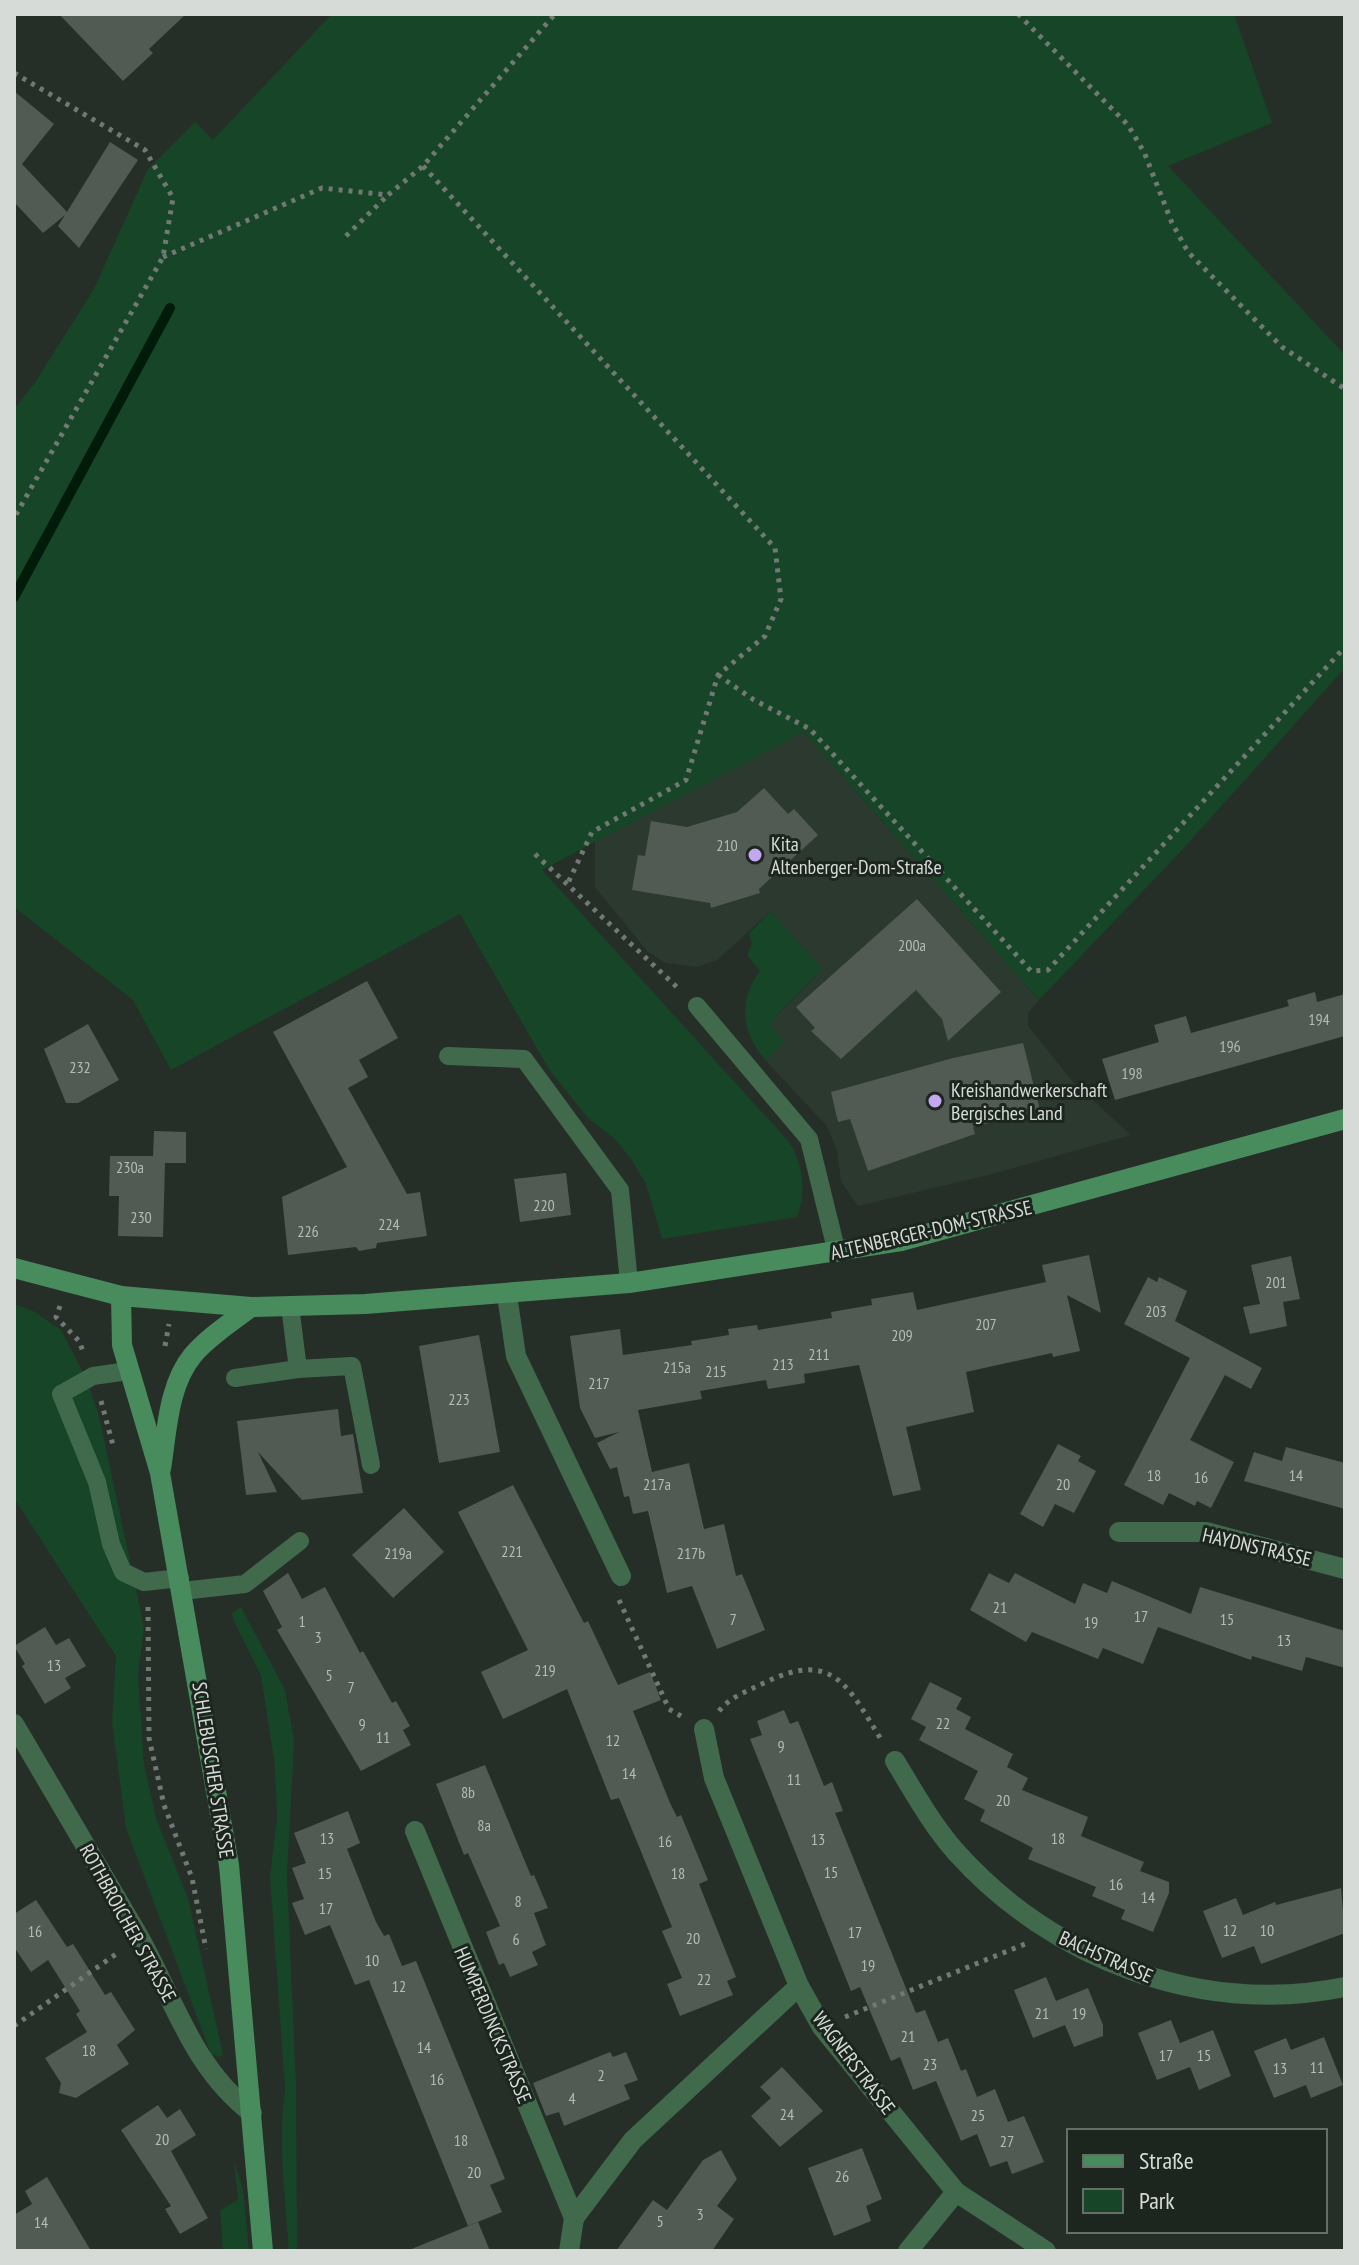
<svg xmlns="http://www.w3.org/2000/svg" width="1359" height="2265" viewBox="0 0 1359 2265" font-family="'PT Sans Narrow',sans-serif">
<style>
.built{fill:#2b392f}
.green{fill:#174528}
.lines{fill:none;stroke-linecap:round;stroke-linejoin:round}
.stream{stroke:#001b09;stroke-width:10}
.building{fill:#515a53}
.path{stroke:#727974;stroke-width:5;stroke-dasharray:4 6;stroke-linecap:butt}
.service{stroke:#416a4d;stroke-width:18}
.minor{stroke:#416a4d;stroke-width:20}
.secondary{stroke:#488c5e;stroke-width:20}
.poi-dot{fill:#c5a7f1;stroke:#1c251e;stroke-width:3}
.labels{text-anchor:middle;stroke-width:6;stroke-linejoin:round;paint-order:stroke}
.number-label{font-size:16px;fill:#b5bbb6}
.poi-label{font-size:20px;fill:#d6dbd7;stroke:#1c251e;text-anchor:start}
.street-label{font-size:20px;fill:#d6dbd7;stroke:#1c251e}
</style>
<rect width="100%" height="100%" fill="#262e28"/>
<path class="built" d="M804 732 1039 1000 1028 1013V1026L1073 1082 1131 1135 992 1174 858 1206 841 1181 837 1150 826 1125 765 1060 784 1042 770 1027 775 1017 822 969 771 911 717 960 697 967 666 963 648 952 595 887V841Z"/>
<g class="green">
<path d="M332 14H1234L1272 123 1168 166 1345 355V668L1183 849 1039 1000 804 732 542 870 790 1143C803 1166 807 1191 797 1217L662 1239 646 1184 631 1159 614 1138 589 1119 550 1071 460 914 171 1070 133 1000 14 907V409L34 384 94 289 148 169 195 122 213 140Z"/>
<path d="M771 911 822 969 775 1017 771 1027 785 1042 765 1060C742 1032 737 1001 760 971L747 955 752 943 749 933Z"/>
<path d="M14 1304 33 1311 61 1330 86 1378 99 1416 144 1627 138 1674 144 1765 156 1818 188 1898 223 2055 219 2057 211 2054 126 1828 112 1722 116 1656 14 1498Z"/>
<path d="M241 1607 285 1690 294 1741 287 1875 296 2086 297 2251H289C285 2197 278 2141 285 2088L270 1876 277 1817 275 1766 261 1676 233 1619 232 1613Z"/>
<path d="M234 2161 243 2189 249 2251H223L220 2210 238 2200Z"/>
</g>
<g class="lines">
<path class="stream" d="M14 597 170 308"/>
</g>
<g class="building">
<path d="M59 14H186L149 49 153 53 123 81Z"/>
<path d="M14 91 54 124 22 164 67 212 110 142 138 160 79 248 58 226 65 215 43 233 14 202Z"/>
<path d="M764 788 788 814 794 809 818 835 759 889 760 893 711 908 710 903 632 890 638 855 645 856 651 821 687 827 737 812Z"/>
<path d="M917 899 1001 992 948 1041 942 1019 916 990 841 1059 811 1031 815 1028 796 1007Z"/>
<path d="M367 981 398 1038 359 1060 368 1077 348 1088 407 1194 420 1192 427 1236 377 1243 376 1248 359 1251 356 1247 288 1255 282 1197 347 1167 273 1032Z"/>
<path d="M1315 992 1317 1002 1345 994V1036L1115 1100 1102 1059 1159 1042 1154 1025 1186 1016 1191 1033 1289 1006 1287 1000Z"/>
<path d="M88 1024 119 1080 78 1103H66L44 1049Z"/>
<path d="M1023 1043 1040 1110 973 1127 975 1134 868 1171 850 1119 838 1122 831 1092 953 1058Z"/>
<path d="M154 1131 186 1132V1163H165L163 1237 118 1236 119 1196H109L110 1156H153Z"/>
<path d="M566 1173 571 1215 520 1222 514 1179Z"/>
<path d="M1089 1255 1101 1313 1067 1295 1080 1351 1053 1357 1052 1353 966 1372 974 1412 906 1427 921 1490 893 1496 859 1365 804 1374 805 1383 768 1389 766 1380 700 1391 702 1399 638 1410 652 1472 689 1463 704 1529 724 1524 736 1576 742 1574 765 1630 717 1649 692 1586 667 1593 648 1511 633 1514 629 1496 624 1497 617 1467 610 1469 597 1443 619 1432 595 1438 580 1408 570 1336 620 1329 623 1355 692 1345 691 1341 729 1335 728 1329 757 1325 758 1330 832 1318 831 1312 872 1305 871 1299 913 1292 917 1310 1046 1282 1042 1265Z"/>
<path d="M1291 1256 1300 1299 1283 1302 1287 1326 1250 1334 1243 1307 1260 1304 1251 1265Z"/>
<path d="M1148 1277 1157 1282 1159 1277 1187 1291 1175 1321 1262 1368 1251 1389 1225 1375 1190 1440 1234 1462 1211 1508 1197 1501 1195 1506 1169 1493 1163 1505 1124 1485 1190 1358 1124 1324Z"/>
<path d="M479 1335 500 1452 439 1463 419 1346Z"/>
<path d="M338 1409 341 1436 353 1434 363 1493 302 1500 258 1452 277 1492 246 1495 237 1421Z"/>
<path d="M1058 1444 1081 1456 1078 1461 1096 1471 1074 1513 1055 1504 1043 1527 1020 1514Z"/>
<path d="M1286 1447 1345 1463V1509L1244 1481 1254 1452 1282 1461Z"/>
<path d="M513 1485 584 1623 588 1621 618 1685 650 1672 661 1700 633 1711 670 1803 677 1817 681 1815 708 1880 699 1884 736 1977 727 1981 733 1995 680 2016 667 1984 682 1978 662 1931 672 1927 619 1798 611 1800 567 1689 503 1719 481 1672 528 1650 458 1512Z"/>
<path d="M404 1508 444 1552 393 1598 352 1555Z"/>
<path d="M288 1573 302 1599 325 1587 360 1653 363 1651 392 1703 396 1701 410 1726 403 1730 411 1745 361 1771 277 1630 282 1627 263 1591Z"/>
<path d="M989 1573 1009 1583 1015 1573 1075 1604 1083 1583 1107 1593 1112 1581 1191 1614 1200 1587 1345 1631V1668L1306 1657 1302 1671 1252 1656 1251 1660 1158 1627 1143 1664 1103 1648 1098 1659 1032 1632 1026 1642 970 1610Z"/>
<path d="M45 1627 56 1645 69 1638 86 1666 65 1678 71 1688 45 1704 22 1666 25 1664 14 1646Z"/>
<path d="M930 1682 962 1698 956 1709 971 1717 965 1729 1013 1754 1007 1767 1028 1778 1022 1790 1088 1817 1081 1836 1144 1862 1140 1871 1169 1882V1893L1153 1932 1121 1919 1125 1910 1092 1896 1096 1887 1028 1859 1033 1848 980 1821 985 1810 964 1799 978 1771 919 1740 926 1727 911 1719Z"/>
<path d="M784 1710 790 1724 798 1721 824 1786 832 1782 843 1811 835 1813 916 2013 925 2010 938 2042 948 2038 961 2071 966 2069 977 2097 995 2089 1008 2122 1024 2116 1044 2162 1012 2174 1007 2161 990 2167 977 2134 961 2141 936 2081 913 2090 900 2057 891 2061 860 1987 851 1991 750 1739 762 1735 757 1721Z"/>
<path d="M485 1765 531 1876 534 1875 548 1908 534 1913 546 1945 532 1952 538 1965 510 1977 504 1963 499 1965 486 1932 500 1926 468 1853 464 1855 436 1784Z"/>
<path d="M348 1811 360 1843 347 1849 376 1922 384 1936 389 1934 402 1966 416 1961 505 2179 490 2185 502 2212 468 2226 369 1980 355 1985 330 1925 305 1935 292 1903 304 1899 292 1868 306 1863 294 1833Z"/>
<path d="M1341 1888 1345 1933 1261 1964 1254 1946 1222 1958 1203 1911 1236 1898 1243 1915 1275 1902 1276 1905Z"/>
<path d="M36 1900 67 1947 73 1944 105 1995 111 1992 135 2030 117 2045 129 2064 76 2098 59 2093 61 2083 45 2058 87 2032 76 2014 80 2011 48 1960 31 1972 14 1947V1914Z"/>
<path d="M1046 1977 1056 2001 1088 1988 1103 2025V2036L1074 2047 1065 2025 1033 2038 1014 1990Z"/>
<path d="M1171 2020 1180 2043 1213 2030 1231 2076 1199 2090 1190 2067 1157 2080 1138 2033Z"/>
<path d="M1324 2037 1343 2085 1311 2098 1306 2085 1274 2098 1254 2051 1286 2038 1291 2050Z"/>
<path d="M610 2052 613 2057 626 2052 638 2080 624 2085 630 2099 564 2126 559 2112 546 2116 533 2083Z"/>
<path d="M782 2067 823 2111 780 2147 751 2116 771 2098 760 2087Z"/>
<path d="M158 2105 167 2118 180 2109 196 2135 171 2151 208 2218 180 2234 165 2209 171 2206 121 2130Z"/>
<path d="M862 2148 882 2199 866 2206 871 2221 834 2236 808 2168Z"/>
<path d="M721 2150 737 2179 717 2206 734 2219 712 2251H616L653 2200 667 2210 703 2160Z"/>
<path d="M47 2177 91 2251H14V2215L32 2204 25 2191Z"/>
<path d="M478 2222 490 2251H409V2250Z"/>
</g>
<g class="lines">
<g class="path">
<path d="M1018 14 1128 125 1144 152 1172 223 1188 252 1282 347 1345 389"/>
<path d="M14 73 145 150 173 198 163 257 14 518"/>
<path d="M423 166 775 548 781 599 765 636 718 675 686 780 592 832 567 885"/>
<path d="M346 236 387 196"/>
<path d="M163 257 322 188 388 195 423 166 555 14"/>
<path d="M718 675 754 700 810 729 1031 971 1048 970 1345 647"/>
<path d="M535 854 680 990"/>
<path d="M60 1306 56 1317 79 1341 84 1354"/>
<path d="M165 1346 169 1324"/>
<path d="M101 1401 114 1449"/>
<path d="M619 1600 669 1709 681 1716"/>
<path d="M148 1607 149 1738 164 1805 192 1878 206 1949"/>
<path d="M719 1711C731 1696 748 1691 766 1682 834 1649 849 1688 882 1741"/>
<path d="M845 2017 1025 1944"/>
<path d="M14 2026 119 1952"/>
</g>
<g class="service">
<path d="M697 1006 809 1139 837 1253"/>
<path d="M448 1056 524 1059 620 1190 629 1283"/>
<path d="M290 1306 298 1369 352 1366 371 1465"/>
<path d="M128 1371 93 1376 61 1394 97 1482 111 1544 123 1572 144 1582 180 1578"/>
<path d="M235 1378 298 1369"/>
<path d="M182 1591 245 1584 300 1541"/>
</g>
<g class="minor">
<path d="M507 1295 516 1356 621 1576"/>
<path d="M1119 1532H1206L1345 1569"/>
<path d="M14 1724C55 1795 97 1864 138 1935 174 1999 192 2067 252 2113"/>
<path d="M704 1729 714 1778 799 1986 822 2027 956 2192 1046 2251"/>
<path d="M895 1761C914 1792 932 1825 956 1852 1053 1960 1201 2016 1345 1987"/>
<path d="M415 1831 574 2218"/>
<path d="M569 2251 574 2218 633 2140 799 1986"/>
<path d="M908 2251 956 2192"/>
</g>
<g class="secondary">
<path d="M14 1268 121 1296 251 1307 365 1304 629 1283 901 1241 1345 1119"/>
<path d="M121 1296 122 1345 160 1473 229 1865 263 2251"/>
<path d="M161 1469C167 1431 168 1385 193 1355 209 1336 232 1322 251 1307"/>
</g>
</g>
<g class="poi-dot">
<circle cx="755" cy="855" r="8"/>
<circle cx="935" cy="1101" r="8"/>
</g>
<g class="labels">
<g class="number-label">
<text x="727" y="851">210</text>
<text x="912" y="951">200a</text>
<text x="1319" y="1025">194</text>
<text x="1230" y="1052">196</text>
<text x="80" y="1073">232</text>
<text x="1132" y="1079">198</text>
<text x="130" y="1173">230a</text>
<text x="544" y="1211">220</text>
<text x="141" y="1223">230</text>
<text x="389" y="1230">224</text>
<text x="308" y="1237">226</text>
<text x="1276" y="1288">201</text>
<text x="1156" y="1317">203</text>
<text x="986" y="1330">207</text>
<text x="902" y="1341">209</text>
<text x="819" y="1360">211</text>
<text x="783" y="1370">213</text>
<text x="677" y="1373">215a</text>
<text x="716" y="1377">215</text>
<text x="599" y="1389">217</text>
<text x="459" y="1405">223</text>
<text x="1154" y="1481">18</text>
<text x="1296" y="1481">14</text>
<text x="1201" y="1483">16</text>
<text x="657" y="1490">217a</text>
<text x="1063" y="1490">20</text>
<text x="512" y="1557">221</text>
<text x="398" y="1559">219a</text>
<text x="691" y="1559">217b</text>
<text x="1000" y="1613">21</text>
<text x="1141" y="1622">17</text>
<text x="733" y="1625">7</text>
<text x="1227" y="1625">15</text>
<text x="302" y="1627">1</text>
<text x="1091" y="1628">19</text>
<text x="318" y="1643">3</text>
<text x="1284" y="1646">13</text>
<text x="54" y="1671">13</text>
<text x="545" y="1676">219</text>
<text x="329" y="1681">5</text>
<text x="351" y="1693">7</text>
<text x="943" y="1729">22</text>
<text x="362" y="1730">9</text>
<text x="383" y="1743">11</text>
<text x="613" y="1746">12</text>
<text x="781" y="1752">9</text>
<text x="629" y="1779">14</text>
<text x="794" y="1785">11</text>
<text x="468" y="1798">8b</text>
<text x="1003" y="1806">20</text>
<text x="484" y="1831">8a</text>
<text x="327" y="1844">13</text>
<text x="1058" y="1844">18</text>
<text x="818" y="1845">13</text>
<text x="665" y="1847">16</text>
<text x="831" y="1878">15</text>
<text x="325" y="1879">15</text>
<text x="678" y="1879">18</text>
<text x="1116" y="1890">16</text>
<text x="1148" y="1903">14</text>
<text x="518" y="1907">8</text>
<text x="326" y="1914">17</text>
<text x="1230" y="1936">12</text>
<text x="1267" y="1936">10</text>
<text x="35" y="1937">16</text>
<text x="855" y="1938">17</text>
<text x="693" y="1944">20</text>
<text x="516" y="1945">6</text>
<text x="372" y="1966">10</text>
<text x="868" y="1971">19</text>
<text x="704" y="1985">22</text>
<text x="399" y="1992">12</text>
<text x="1042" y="2019">21</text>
<text x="1079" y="2019">19</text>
<text x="908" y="2042">21</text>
<text x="424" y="2053">14</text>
<text x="89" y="2056">18</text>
<text x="1166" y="2061">17</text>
<text x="1204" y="2061">15</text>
<text x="930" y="2070">23</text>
<text x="1317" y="2073">11</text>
<text x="1280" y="2074">13</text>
<text x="601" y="2081">2</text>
<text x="437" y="2085">16</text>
<text x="572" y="2104">4</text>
<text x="787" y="2120">24</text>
<text x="978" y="2121">25</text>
<text x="162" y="2145">20</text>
<text x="461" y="2146">18</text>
<text x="1007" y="2147">27</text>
<text x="474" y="2178">20</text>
<text x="842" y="2182">26</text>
<text x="700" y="2220">3</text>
<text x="660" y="2227">5</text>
<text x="41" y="2228">14</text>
</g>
<g class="poi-label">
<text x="771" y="851">Kita<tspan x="771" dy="23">Altenberger-Dom-Straße</tspan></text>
<text x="951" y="1097">Kreishandwerkerschaft<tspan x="951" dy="23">Bergisches Land</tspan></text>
</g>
<g class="street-label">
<text transform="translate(931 1230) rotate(-13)" y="7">ALTENBERGER-DOM-STRASSE</text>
<text transform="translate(1257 1547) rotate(13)" y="7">HAYDNSTRASSE</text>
<text transform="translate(213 1770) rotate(81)" y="7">SCHLEBUSCHER STRASSE</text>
<text transform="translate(128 1923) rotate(61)" y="7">ROTHBROICHER STRASSE</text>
<text transform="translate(1106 1957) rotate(24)" y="7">BACHSTRASSE</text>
<text transform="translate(493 2025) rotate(67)" y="7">HUMPERDINCKSTRASSE</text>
<text transform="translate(854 2063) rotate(53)" y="7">WAGNERSTRASSE</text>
</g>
</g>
<rect width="1359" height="2265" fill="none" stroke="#d6dbd7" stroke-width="32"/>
<rect x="1067" y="2129" width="260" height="104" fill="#1c251e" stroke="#666e68" stroke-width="2"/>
<rect x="1083" y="2155" width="40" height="12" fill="#488c5e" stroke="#666e68" stroke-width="2"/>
<text x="1139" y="2169" font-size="24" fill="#d6dbd7">Straße</text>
<rect x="1083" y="2189" width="40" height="24" fill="#174528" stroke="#666e68" stroke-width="2"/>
<text x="1139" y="2209" font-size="24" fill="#d6dbd7">Park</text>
</svg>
